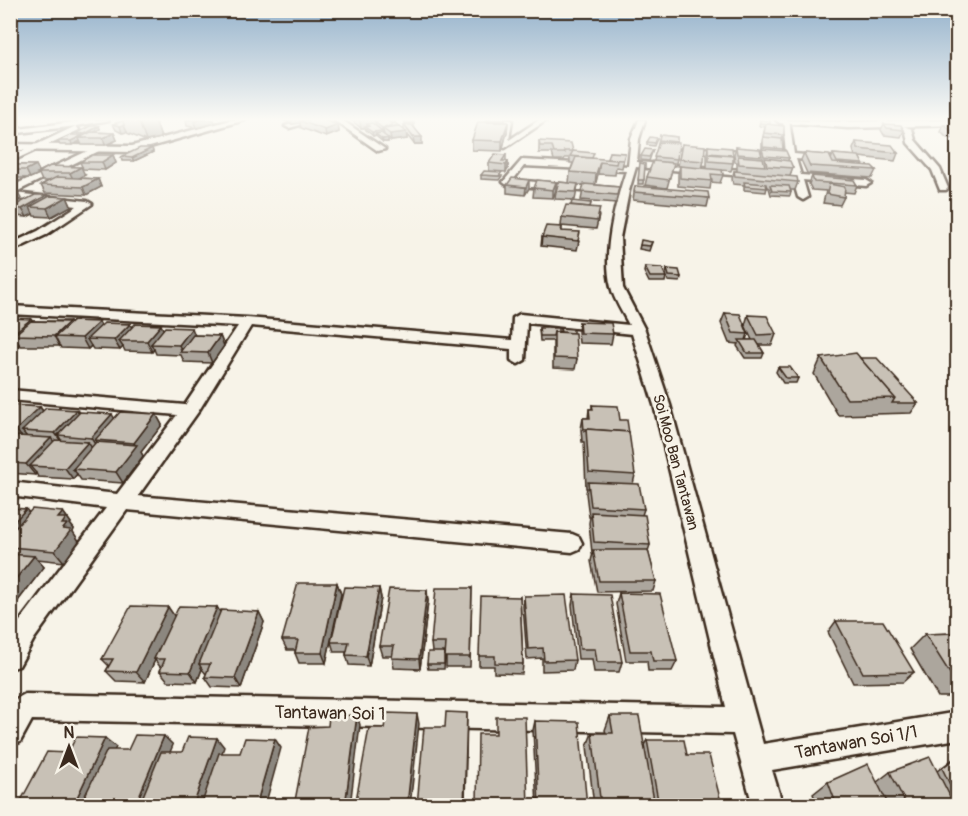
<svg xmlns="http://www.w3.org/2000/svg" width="968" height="816" viewBox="0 0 968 816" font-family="Pangolin,sans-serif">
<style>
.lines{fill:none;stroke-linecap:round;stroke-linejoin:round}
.minor-casing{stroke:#3b2a1e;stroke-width:5}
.tertiary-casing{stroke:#3b2a1e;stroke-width:5}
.minor{fill:#f7f3e8;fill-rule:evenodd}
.tertiary{fill:#f7f3e8;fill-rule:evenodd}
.wall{fill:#aca69d;stroke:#3b2a1e;stroke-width:1.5;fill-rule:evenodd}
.shaded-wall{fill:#8c877f;stroke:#3b2a1e;stroke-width:1.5}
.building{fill:#c8c1b6;stroke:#3b2a1e;stroke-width:1.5}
.labels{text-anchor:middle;stroke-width:5;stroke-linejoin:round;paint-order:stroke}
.street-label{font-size:15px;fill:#3b2a1e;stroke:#f7f3e8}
.near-street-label{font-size:18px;fill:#3b2a1e;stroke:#f7f3e8}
</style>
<rect width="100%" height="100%" fill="#f7f3e8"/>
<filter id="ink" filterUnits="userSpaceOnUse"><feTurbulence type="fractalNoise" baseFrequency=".0167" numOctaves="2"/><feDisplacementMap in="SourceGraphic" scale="12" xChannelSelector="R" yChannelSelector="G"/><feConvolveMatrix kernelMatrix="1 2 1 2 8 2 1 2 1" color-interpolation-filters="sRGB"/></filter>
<g filter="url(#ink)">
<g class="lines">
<defs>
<g id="minor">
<path d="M90 120H109L76 126 79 130 10 162V157L76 126 10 134V130Z"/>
<path d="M306 120H318L289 128 285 126Z"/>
<path d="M334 120H342L385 149 378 151Z"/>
<path d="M506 120H512L509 140 539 120H547L505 148 501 146V131Z"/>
<path d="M639 120H645L639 139 637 162 792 174 787 159 685 151 681 149 685 147 786 154 783 120H789L794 154 839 158 843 160 839 162 796 159 801 175 866 180 871 183 866 186 803 180 808 197 803 200 798 197 793 180 636 167 629 191 620 238 623 288 645 330 670 405 763 744 958 712V739L772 770 783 806H753L733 734 32 720 20 742 10 745C10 725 4 703 25 694L726 707 654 405 632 334 527 323 525 360 518 364 511 360V349L251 326 198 412 138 496 572 534 579 537 582 543 579 549 572 552 127 510 34 639 19 666 10 669V634L106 508 10 496V482L117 494 177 415 10 400V390L185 405 238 326 10 314V306L247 318 512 340 513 318 520 314 629 325C623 313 614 300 611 287 602 252 615 204 626 171L524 166 513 180 608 188V192L605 193 507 185 503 182 522 160 628 166 631 139Z"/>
<path d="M894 123 912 129 915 140 940 169 948 188 946 190H940L932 170 908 143 906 132 894 125Z"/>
<path d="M94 148 101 150 14 193 87 201 92 204 46 235 10 252V244L38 231 77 206 10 198V187Z"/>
</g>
<g id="tertiary">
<path d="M231 120H245L132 152 10 150V144L132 146Z"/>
<path d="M776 120 848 122 958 120V125L848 128 780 123Z"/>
</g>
</defs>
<use href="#minor" class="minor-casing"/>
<use href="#tertiary" class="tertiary-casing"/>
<use href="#minor" class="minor"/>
<use href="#tertiary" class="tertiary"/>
</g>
<g class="wall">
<path d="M122 120H155L161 138 146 141 127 133V132L122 133 116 130 113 124 123 121Z"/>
<path d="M186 120H214L215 123 196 128 187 126Z"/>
<path d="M283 120H324L338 125 339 132 326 137 301 128 300 123 292 124Z"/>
<path d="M351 120H395V123L404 130V125H405V123H414V126L422 144H414L407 135V139L391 141 388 139V142H383L377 137 376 135 373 136 366 130 365 128H361Z"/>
<path d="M486 120H505V122H508L507 132 502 151 472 150V140Z"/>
<path d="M760 120 770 125 784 135 782 139 783 151 789 158 788 160 793 168 790 176 798 182 795 190H790L791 192 790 196 771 195 769 188 767 187 766 192 744 190V185L733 184 732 179 734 171H737V162H735L734 154 736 147 761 153 762 149V141L765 127 759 126Z"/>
<path d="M884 124 904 130 901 137 884 135 881 130Z"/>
<path d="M944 125 957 126V139L947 138 941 132Z"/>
<path d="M99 126 100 129 95 132 114 133 117 140 105 145H82L80 141 72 145H60L58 141 78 135 77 133Z"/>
<path d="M660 135 677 137 676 143 677 159 675 166H673L667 188 645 185 647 177 654 161Z"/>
<path d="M657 138 654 146 647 145V142Z"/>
<path d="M539 141 573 151 594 159 607 160 609 152 625 153 622 168 616 167 615 175 598 174 595 185 619 187 616 203 581 200 584 185H578L575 200 555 199 556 191 569 183 570 172 573 163H570V158H565L564 160H554L552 153H539Z"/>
<path d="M856 142 898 153 895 161 859 157 863 164V165L876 170 872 178 807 173 801 160 804 153 831 160 833 154 855 156 853 149Z"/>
<path d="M682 144 704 161 702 168H707V153L708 146 733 155V163L731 171 722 170 723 175 720 183 711 182 710 189 678 186V174L680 166H678Z"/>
<path d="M152 148 153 152 134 161H122L121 157Z"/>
<path d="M653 150 649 161 641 160V156Z"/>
<path d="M113 155 116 163 105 170 83 169 80 162Z"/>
<path d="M506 155V161H508V169L506 172 489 171V163Z"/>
<path d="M640 163 645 164 643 184H638Z"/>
<path d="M10 165H36L39 172 50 166 85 175 79 178 98 179 101 187 86 195 45 193 41 185 49 181H42L39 174 30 178H10Z"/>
<path d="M481 175 502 176 499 180 481 179Z"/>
<path d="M812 176 857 185 854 193 844 192V197L840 205 823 203 826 191 812 190 809 184Z"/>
<path d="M556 182V190L553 198 533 197 534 188Z"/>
<path d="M507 185 529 188 525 195 507 193Z"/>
<path d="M635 186 709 198 707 207 633 200Z"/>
<path d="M48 197H67L71 206 51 217 34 216 33 214 27 217 14 216 10 210V207Z"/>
<path d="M591 203 590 207 599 216 596 229 561 226 562 217 571 205Z"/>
<path d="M562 227V231L579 241 577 250 541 246 542 237Z"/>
<path d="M652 242 649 251 639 249 640 245Z"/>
<path d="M645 267 666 277 665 282H649L644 272Z"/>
<path d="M667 269 681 277 680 282 668 281 666 274Z"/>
<path d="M725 313 745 325 748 315 776 334 772 345H759L764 353 762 358H745L737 346 738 344 729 343 721 323ZM745 325 752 340H746L748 334Z"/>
<path d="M10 318 33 321H70L71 323 99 322 101 326 130 324 132 328 161 325 163 330 195 335 220 336 224 346 212 363 184 362 181 355 156 354 154 349 152 352 125 351 123 347 120 350 93 349 91 346 88 349 61 348 60 346H20L19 344 17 347 10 346Z"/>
<path d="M579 322 613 334 611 344 579 343 578 332Z"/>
<path d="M539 328 560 332V328L577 359 575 369 553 368V341H540Z"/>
<path d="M821 358H860L918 403 911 413 838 415 814 374Z"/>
<path d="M778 367 798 378 796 383H783L776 372Z"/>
<path d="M10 405 40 407 43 411 77 410 79 413 114 418 156 414 162 425 141 452 143 456 123 483 81 480 77 474 73 479 38 477 36 473 35 475 10 473Z"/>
<path d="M592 405 620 420 635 475 633 484 644 509 642 515 650 545 648 551 656 581 653 591 597 592 591 561 593 553H592L589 523 590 517H589L586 493 587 488H586L584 442H582L581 429 583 418H588L589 409H592Z"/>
<path d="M10 508 29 513 63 512 71 523 70 524 74 529 73 532 79 541 64 562 37 559 44 567 14 606 10 605Z"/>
<path d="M337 583 341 594 326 663H299L295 653V650H287L282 640Z"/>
<path d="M379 588 381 598 369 666 349 665 346 655V652H334L331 642Z"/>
<path d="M472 588 470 667H446V653H445L444 669H428L427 664 432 652 431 643Z"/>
<path d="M619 593 677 661 672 671H648L647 661H626L616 604Z"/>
<path d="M574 594 622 662 619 672H594L592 659H578L572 605Z"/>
<path d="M524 596 575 660 573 670 542 671V658L527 659 523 606Z"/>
<path d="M520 597 523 664 522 674 494 673V666H479V656Z"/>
<path d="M428 601 420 669 394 668 392 656H382L379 646Z"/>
<path d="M168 607 174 616 217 607 220 613 259 612 264 622 241 688 212 687 205 677 206 674 202 669 197 682 168 681 160 671 161 668 155 660 145 682 116 681 106 671 109 666 102 659Z"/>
<path d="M836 621 914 672 903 682 853 683 828 632Z"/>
<path d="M957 633V697H938L910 649 925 634Z"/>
<path d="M610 716 644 745 647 740 687 755 722 806H594L587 746 592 733H606L605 730Z"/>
<path d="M535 721 587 806H537L533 730Z"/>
<path d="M957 756V806H818L813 794 828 782H877L890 772 937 771Z"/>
</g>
<g class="shaded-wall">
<path d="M146 120H155L161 138 146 141 139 122Z"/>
<path d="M200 120H214L215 123 196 128 194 122Z"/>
<path d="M291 120H314L300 121V123L292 124Z"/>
<path d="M360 120H383V125L375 122 376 126 367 124V127L361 128Z"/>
<path d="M384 120H395V123L384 125Z"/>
<path d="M508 122 507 132 502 151V141Z"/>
<path d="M124 125 127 132 122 133 120 126Z"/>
<path d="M338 125 339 132 326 137 325 130Z"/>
<path d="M99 126 100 129 86 137 85 134Z"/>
<path d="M394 126 400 127V130L383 129 384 135H383L382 128Z"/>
<path d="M382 131V135L376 134V135L373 136 372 132Z"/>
<path d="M406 132 407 139 391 141 390 134Z"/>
<path d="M114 133 117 140 105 145 103 138Z"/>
<path d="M83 135 84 138H79L80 141 72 145 71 141Z"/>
<path d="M413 137H422V144H414Z"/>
<path d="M388 138V142H383L382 139Z"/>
<path d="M152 148 153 152 134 161 132 158Z"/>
<path d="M113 155 116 163 105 170 102 162Z"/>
<path d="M508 161V169L506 172V165Z"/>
<path d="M600 162 598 174 595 186 596 174Z"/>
<path d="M36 165 40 173H38L39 174 30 178 26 170Z"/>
<path d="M81 167 85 175 74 181 70 173Z"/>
<path d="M98 179 101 187 86 195 83 187Z"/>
<path d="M529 180V188L525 195 526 187Z"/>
<path d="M556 182V190L553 198V190Z"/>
<path d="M17 191 21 199 10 205V194Z"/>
<path d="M47 195 52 204 30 207 33 214 27 217 22 209Z"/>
<path d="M67 197 71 206 51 217 47 208Z"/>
<path d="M31 319 37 329 14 335 19 344 17 347 10 336Z"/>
<path d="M70 321 75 332 55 337 60 347 54 336Z"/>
<path d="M99 322 104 332 87 339 91 346 88 349 82 338Z"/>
<path d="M130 324 135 334 119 341 123 347 120 350 114 340Z"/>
<path d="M161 325 166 335 151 344 154 349 152 352 147 341Z"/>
<path d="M192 328 196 338 182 352 179 345Z"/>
<path d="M220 336 224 346 212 363 208 353Z"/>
<path d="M40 407 47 417 22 431 27 437 24 440 16 430Z"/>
<path d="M77 410 84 421 58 435 63 443V444L55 433Z"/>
<path d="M112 414 118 425 95 440 100 447 98 449 91 438Z"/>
<path d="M156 414 162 425 141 452 143 456 123 483 116 472 136 446 134 443Z"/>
<path d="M12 434 20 445 10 455V436Z"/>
<path d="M51 438 59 449 30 466 36 473 35 475 26 464Z"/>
<path d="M88 442 95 453 73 469 77 474 73 479 65 468Z"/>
<path d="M26 509 35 520 10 547V526Z"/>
<path d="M63 512 71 523 70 524 74 529 73 532 79 541 64 562 55 551 63 529 58 518Z"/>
<path d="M34 556 44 567 14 606 10 602V586Z"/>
<path d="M337 583 341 594 326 663 322 653Z"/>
<path d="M379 588 381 598 369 666 366 656Z"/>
<path d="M427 590 428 601 420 669 419 659Z"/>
<path d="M168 607 175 617 154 659 155 660 145 682 136 672Z"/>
<path d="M217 607 223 617 199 664 202 669 197 682 190 672Z"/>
<path d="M259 612 264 622 241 688 235 678Z"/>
<path d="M467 713 465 806H464Z"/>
<path d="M417 714 419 724 410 806H407Z"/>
<path d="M357 715 360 725 350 806H345Z"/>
<path d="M164 736 173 745 148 806H135Z"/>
<path d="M105 738 116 747 88 806H73Z"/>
<path d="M217 738 224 747 204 806H193Z"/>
<path d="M275 739 281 748 265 806H256Z"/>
</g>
<g class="building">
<path d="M134 120H150L139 122Z"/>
<path d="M307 120H324L338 125 325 130 300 121Z"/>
<path d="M387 120 394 126 382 128 375 122Z"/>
<path d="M405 120H414L413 123H405Z"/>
<path d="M486 120H505L504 122H485Z"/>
<path d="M760 120 770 121V124L760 123Z"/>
<path d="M123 121 124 125 120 126 113 124Z"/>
<path d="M478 122H508L502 141 472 140Z"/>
<path d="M372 123 382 131 372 132 365 127 369 126 367 124Z"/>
<path d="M395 123 400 127H394L391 124Z"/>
<path d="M766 124 784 126V135L764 133Z"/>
<path d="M884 124 901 125 904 130 887 128Z"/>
<path d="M404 125H412L422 137H413Z"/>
<path d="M944 125 957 126V132L951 131Z"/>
<path d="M91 126H99L85 134 77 133Z"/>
<path d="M399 127 406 132 390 134 383 129Z"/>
<path d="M91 132 114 133 103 138H79Z"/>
<path d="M381 133 388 138 382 139 376 134Z"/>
<path d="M71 135H83L71 141H58Z"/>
<path d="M660 135 677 137V142L659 140Z"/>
<path d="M650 137 657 138 655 143 647 142Z"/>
<path d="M763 137 782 139 783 149 763 147Z"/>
<path d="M539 141 571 143 573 151H564L565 153H554L552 146H540Z"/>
<path d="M659 142 679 143 677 159 654 157Z"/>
<path d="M856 142 892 145 898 153 858 149Z"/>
<path d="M682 144 705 146 704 161 679 159Z"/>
<path d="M708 146 732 148 733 155 708 153Z"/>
<path d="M736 147 760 149 762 156 737 154Z"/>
<path d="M140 148H152L132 158 121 157Z"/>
<path d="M645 149 653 150 649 157 641 156Z"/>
<path d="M762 149 786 151 789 158 764 156Z"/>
<path d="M573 151 594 153 592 158 570 156Z"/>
<path d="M609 152 625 153 623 160 607 159Z"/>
<path d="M804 153 829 155 833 163 872 166 876 170 810 166Z"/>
<path d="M495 154 506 155 502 161H508L506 165 489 163Z"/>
<path d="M709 154 733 156V163L709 161Z"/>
<path d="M833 154 859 156 863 164 837 162Z"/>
<path d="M92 155H113L102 162H80Z"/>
<path d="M738 156 763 158 765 166 739 164Z"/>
<path d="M576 157 617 160 616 164 600 162 596 174 570 172Z"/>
<path d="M765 158 790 161 793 168 767 166Z"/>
<path d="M653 161 674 163 669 180 647 177Z"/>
<path d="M640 163 645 164 644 180H638Z"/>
<path d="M10 165H36L26 170H10Z"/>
<path d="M50 166 81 167 70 173H38Z"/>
<path d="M680 166 722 170 723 175 711 174 712 181 680 178Z"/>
<path d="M484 171 502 172 499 176 481 175Z"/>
<path d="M734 171 797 177 798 182 735 176Z"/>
<path d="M812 176 854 180 857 185 814 182Z"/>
<path d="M57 177 98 179 83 187 41 185Z"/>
<path d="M512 178 529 180 526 187 507 185Z"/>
<path d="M537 180 556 182 553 190 534 188Z"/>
<path d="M559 182 578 184 576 192 556 191Z"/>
<path d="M744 182 766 184 767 188 745 186Z"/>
<path d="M584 184 619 187 617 195 582 192Z"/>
<path d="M829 184 845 187 844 197 827 194Z"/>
<path d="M770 185 789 186 791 192 772 191Z"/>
<path d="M635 186 708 192 709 198 634 192Z"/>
<path d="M35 195H47L22 209 10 208Z"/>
<path d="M50 196 67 197 47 208 30 207Z"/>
<path d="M572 201 591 203 590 207 571 205Z"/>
<path d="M566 205 600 208 597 221 562 217Z"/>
<path d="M546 226 562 227 561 231 580 232 578 241 542 237Z"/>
<path d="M641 240 652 242 650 246 640 245Z"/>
<path d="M645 267 662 268 666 277H650Z"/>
<path d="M667 269 679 270 681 277 669 276Z"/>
<path d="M725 313 740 314 748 334 733 333Z"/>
<path d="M748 315 767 316 776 334 758 335Z"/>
<path d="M10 318 31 319 10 336Z"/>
<path d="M31 321 69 322 54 336 14 335Z"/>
<path d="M73 321 99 322 82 338 55 337Z"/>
<path d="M579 322 611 323 613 334 580 333Z"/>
<path d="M104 323 130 324 114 340 87 339Z"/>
<path d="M135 324 161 325 147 341H119Z"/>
<path d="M165 327 192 328 179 345 151 344Z"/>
<path d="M539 328H558V332H554L553 336H540Z"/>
<path d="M560 328 573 329V333L561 332Z"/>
<path d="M554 332 575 333 577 359 554 358Z"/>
<path d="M193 335 220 336 208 353 180 352Z"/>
<path d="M739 340H756L764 353H747Z"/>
<path d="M856 353 895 398 847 399 821 358Z"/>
<path d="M860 358H877L918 403H892L895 398Z"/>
<path d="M778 367H790L798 378H786Z"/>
<path d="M10 405 40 407 16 430 10 429Z"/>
<path d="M592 405 618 406 620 420H627L629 433V432L586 429 587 431H584L583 418H590L589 409H593Z"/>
<path d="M46 408 77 410 55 433 22 431Z"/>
<path d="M80 412 112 414 91 438 58 435Z"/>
<path d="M120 412 156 414 134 443 95 440Z"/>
<path d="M586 429 629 432 635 475 589 472Z"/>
<path d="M18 436 51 438 26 464 10 463V443Z"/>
<path d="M55 440 88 442 65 468 30 466Z"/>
<path d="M96 442 137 445 116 472 73 469Z"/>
<path d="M588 482 639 484 644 509 591 506Z"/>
<path d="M10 508 26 509 10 526Z"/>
<path d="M32 509 63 512 58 518H66L62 524H67L63 529 71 530 55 551 10 547V534Z"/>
<path d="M591 512 645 515 650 545 594 542Z"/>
<path d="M593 550H648L656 581H599Z"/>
<path d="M10 554 34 556 10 586Z"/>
<path d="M298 583H337L322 653H295L298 640H282Z"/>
<path d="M344 587 379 588 366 656 346 655 349 642H331Z"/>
<path d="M436 588H472L470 657H445L446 643H431Z"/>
<path d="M389 589 427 590 419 659 392 658 394 646H379Z"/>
<path d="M619 593 660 594 677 661H653L651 651H630Z"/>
<path d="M574 594 610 595 622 662H597L595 649H580Z"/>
<path d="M566 595 575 660 544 661 543 648 528 649 524 596Z"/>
<path d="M481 596 520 597 523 664 495 663V656H479Z"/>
<path d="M131 606 168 607 136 672 106 671 113 659H102Z"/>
<path d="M179 606 217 607 190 672 160 671 165 659H154Z"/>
<path d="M221 610 259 612 235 678 205 677 210 664H199Z"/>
<path d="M836 621H883L914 672 863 673Z"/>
<path d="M957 633V683H956L925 634Z"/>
<path d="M428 652H444V664H427Z"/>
<path d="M446 712 467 713 464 806H417L424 727H445Z"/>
<path d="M387 713 417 714 407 806H355L369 728H384Z"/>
<path d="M357 715 345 806H294L309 727 328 726 329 716Z"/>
<path d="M610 716H639L655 806H601L592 733H613Z"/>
<path d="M496 717H525L528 806H477L478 734H496Z"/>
<path d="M535 721 579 722 587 806H539Z"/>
<path d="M135 735 164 736 135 806H80L107 750H128Z"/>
<path d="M76 737 105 738 73 806H18L47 752 68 753Z"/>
<path d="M188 737 217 738 193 806H139L161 752H182Z"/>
<path d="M245 738 275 739 256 806H201L219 753H240Z"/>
<path d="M647 740H684L687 755H709L722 806H659Z"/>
<path d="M930 757 955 806H907L890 772Z"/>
<path d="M957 757V799L942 768Z"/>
<path d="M868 764 889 806H837L828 782Z"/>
</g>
</g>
<linearGradient id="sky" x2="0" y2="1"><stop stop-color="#93b1cb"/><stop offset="0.51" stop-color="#fbfaf5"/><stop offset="1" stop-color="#fbfaf5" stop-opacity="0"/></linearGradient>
<rect width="968" height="234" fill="url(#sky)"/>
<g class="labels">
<g class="street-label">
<text transform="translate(676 462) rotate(75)" y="5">Soi Moo Ban Tantawan</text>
</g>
<g class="near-street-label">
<text transform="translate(330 713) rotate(1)" y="6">Tantawan Soi 1</text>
<text transform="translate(856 742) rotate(-10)" y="6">Tantawan Soi 1/1</text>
</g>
</g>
<rect width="968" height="816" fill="none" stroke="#f7f3e8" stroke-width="36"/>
<rect x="18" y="18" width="932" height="780" fill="none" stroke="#3b2a1e" stroke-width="2" filter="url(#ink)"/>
<g transform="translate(69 747)" stroke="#f7f3e8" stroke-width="4.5" paint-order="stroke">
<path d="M0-4.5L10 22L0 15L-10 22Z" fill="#3b2a1e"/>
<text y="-9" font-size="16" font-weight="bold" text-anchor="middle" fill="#3b2a1e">N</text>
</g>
</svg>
